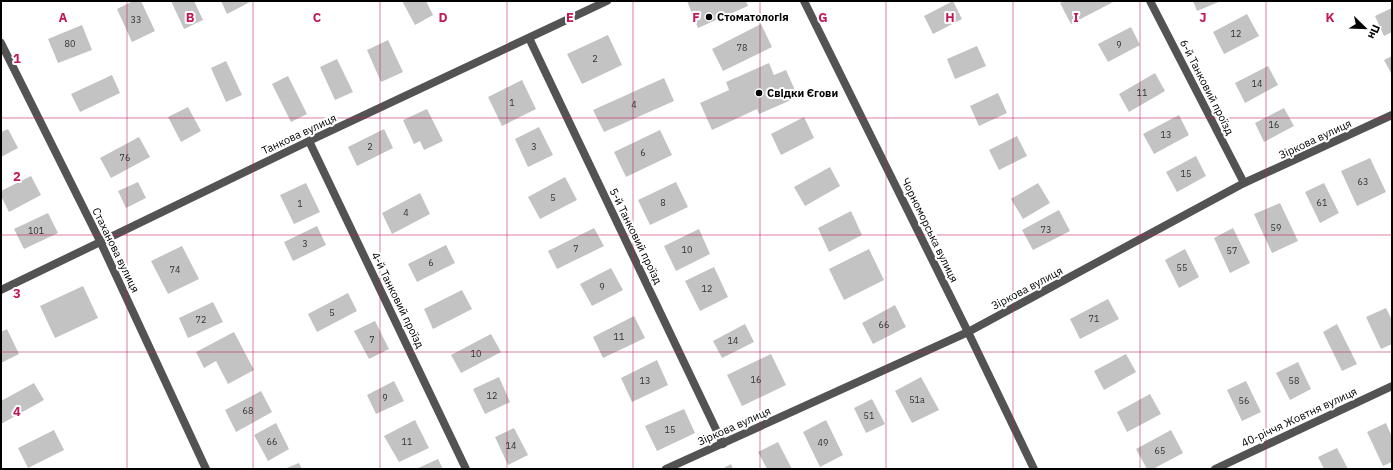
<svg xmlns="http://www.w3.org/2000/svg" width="1393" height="470" viewBox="0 0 1393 470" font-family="'IBM Plex Sans',sans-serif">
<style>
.building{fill:#c3c3c3}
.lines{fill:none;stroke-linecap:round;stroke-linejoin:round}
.minor{stroke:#535353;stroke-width:8}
.grid{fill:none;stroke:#c2185b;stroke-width:1;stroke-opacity:0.55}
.poi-dot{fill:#000;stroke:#fff;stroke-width:1.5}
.labels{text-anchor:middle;stroke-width:4;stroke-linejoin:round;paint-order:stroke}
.number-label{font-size:9px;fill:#313131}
.poi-label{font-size:11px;font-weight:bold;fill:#000;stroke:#fff;text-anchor:start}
.street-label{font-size:11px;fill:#000;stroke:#fff}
.grid-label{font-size:13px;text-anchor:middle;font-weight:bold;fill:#c2185b;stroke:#fff;stroke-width:4;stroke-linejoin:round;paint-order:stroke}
</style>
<rect width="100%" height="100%" fill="#fff"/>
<g class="building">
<path d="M133 1H141L155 31 132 42 117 9Z"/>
<path d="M171 1H194L203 20 184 29Z"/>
<path d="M221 1H249L250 2 227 14Z"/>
<path d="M402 1H426L433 15 415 25Z"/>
<path d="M687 1H746L748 6 698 28Z"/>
<path d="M953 1 962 19 933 34 924 16Z"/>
<path d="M1065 1H1115L1071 24 1060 3Z"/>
<path d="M1193 1H1221L1197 11Z"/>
<path d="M1392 8V32L1384 36 1375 16Z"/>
<path d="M1247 14 1259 36 1224 54 1213 32Z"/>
<path d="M761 24 772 47 723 71 712 49Z"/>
<path d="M82 25 92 50 58 63 48 39Z"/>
<path d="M1131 27 1140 45 1108 62 1098 44Z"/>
<path d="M608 35 622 65 582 84 567 54Z"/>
<path d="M388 40 403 72 381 82 367 50Z"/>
<path d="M977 46 986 66 955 79 947 59Z"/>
<path d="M1392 56V75L1384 60Z"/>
<path d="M337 59 353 92 335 100 320 67Z"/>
<path d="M226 61 242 95 226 102 211 68Z"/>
<path d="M769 63 774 75 786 70 798 97 759 114 757 109 712 130 700 103 729 90 726 82Z"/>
<path d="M1268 66 1278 85 1245 103 1235 83Z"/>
<path d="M1155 73 1165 91 1129 112 1119 94Z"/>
<path d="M112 75 120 93 80 112 71 94Z"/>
<path d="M288 76 307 114 291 122 272 84Z"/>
<path d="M664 78 674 101 604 132 593 110Z"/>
<path d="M522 80 536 109 502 126 488 97Z"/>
<path d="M998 93 1007 113 979 126 970 106Z"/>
<path d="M188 107 201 131 181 142 168 117Z"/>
<path d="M1284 108 1294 126 1264 142 1255 123Z"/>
<path d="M427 109 443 141 424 150 420 141 414 144 403 120Z"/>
<path d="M1179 115 1189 135 1154 154 1143 134Z"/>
<path d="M804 117 814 138 781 155 771 134Z"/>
<path d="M539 127 553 155 528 167 515 139Z"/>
<path d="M8 129 18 148 1 157V132Z"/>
<path d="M384 129 393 148 357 166 348 147Z"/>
<path d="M660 130 672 155 626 177 614 152Z"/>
<path d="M1017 136 1027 156 999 170 989 150Z"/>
<path d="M139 137 150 157 111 178 100 158Z"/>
<path d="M1196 156 1206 176 1177 192 1166 172Z"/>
<path d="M1370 158 1386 192 1357 206 1341 171Z"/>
<path d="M830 167 840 186 805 206 794 187Z"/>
<path d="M31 176 41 195 9 212 1 196V191Z"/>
<path d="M565 177 577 200 540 219 528 197Z"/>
<path d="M138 182 146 198 126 208 118 191Z"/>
<path d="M676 182 688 207 650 225 638 200Z"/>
<path d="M306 183 320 212 294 224 280 195Z"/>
<path d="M1038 183 1050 203 1023 219 1011 199Z"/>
<path d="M1324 183 1339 213 1320 223 1305 192Z"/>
<path d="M420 193 430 214 392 234 382 213Z"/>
<path d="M1280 203 1298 241 1272 253 1254 214Z"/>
<path d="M1059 210 1070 231 1033 250 1022 230Z"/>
<path d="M851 211 862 235 829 252 818 228Z"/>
<path d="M48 213 58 233 24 249 14 229Z"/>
<path d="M317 226 326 245 293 261 284 242Z"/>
<path d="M594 228 604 246 557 269 548 251Z"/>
<path d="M1233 228 1250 263 1230 273 1214 238Z"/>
<path d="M699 229 710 254 676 271 664 246Z"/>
<path d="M446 245 455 263 417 282 408 264Z"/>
<path d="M182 246 199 279 168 294 151 261Z"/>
<path d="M869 249 884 280 844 300 829 269Z"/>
<path d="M1185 249 1199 277 1179 288 1165 260Z"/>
<path d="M714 267 728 297 700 311 685 281Z"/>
<path d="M611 268 623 290 592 306 580 284Z"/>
<path d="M83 286 98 318 55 338 40 306Z"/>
<path d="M462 290 472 309 433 329 424 309Z"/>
<path d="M348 293 357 311 317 332 308 314Z"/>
<path d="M1108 299 1119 319 1080 339 1070 319Z"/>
<path d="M213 302 223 322 188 338 179 318Z"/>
<path d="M895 305 906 327 873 344 862 323Z"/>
<path d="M1386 308 1392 320V344L1381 349 1366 317Z"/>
<path d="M634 316 645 338 603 358 593 337Z"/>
<path d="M375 321 389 349 369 359 354 331Z"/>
<path d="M745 324 754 342 722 358 713 341Z"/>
<path d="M1337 324 1357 364 1342 371 1323 332Z"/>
<path d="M7 329 19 354 1 363V332Z"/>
<path d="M234 332 254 370 228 384 216 361 204 368 196 352Z"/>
<path d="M491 334 501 352 461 373 451 355Z"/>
<path d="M771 354 786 385 742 406 727 375Z"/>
<path d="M1126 354 1136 372 1104 390 1094 371Z"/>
<path d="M657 360 668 385 632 402 621 378Z"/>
<path d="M1298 362 1311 389 1290 400 1276 373Z"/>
<path d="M499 377 510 402 485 414 473 389Z"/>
<path d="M921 377 939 410 912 423 895 391Z"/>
<path d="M394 381 404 401 376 414 367 395Z"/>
<path d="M1246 381 1261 412 1242 421 1227 390Z"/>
<path d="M34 383 44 400 1 424V401Z"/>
<path d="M261 391 272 412 236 432 225 410Z"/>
<path d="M1150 394 1161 414 1127 432 1117 412Z"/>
<path d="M872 399 885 424 866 433 854 408Z"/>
<path d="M684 409 695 433 657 451 645 426Z"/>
<path d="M415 420 429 448 399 462 384 436Z"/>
<path d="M826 420 843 455 820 467 803 432Z"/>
<path d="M276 423 289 449 268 461 254 435Z"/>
<path d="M1386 423 1392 437V462L1383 466 1367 432Z"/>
<path d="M514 428 528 455 508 465 495 437Z"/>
<path d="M54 430 64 450 28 468 18 448Z"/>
<path d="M1171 430 1183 453 1153 469H1147L1136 449Z"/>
<path d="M778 442 792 469H767L758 452Z"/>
<path d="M1337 448 1348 469H1324L1318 457Z"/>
<path d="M438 459 443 469H416Z"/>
<path d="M299 463 302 469H284Z"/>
<path d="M731 464 733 469H722Z"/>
</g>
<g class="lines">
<g class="minor">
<path d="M804 1 968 332 1034 469"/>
<path d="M1150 1 1244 183"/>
<path d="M529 38 723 444"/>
<path d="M1 43 100 241 206 469"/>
<path d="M309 141 466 469"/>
<path d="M1 290 309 141 607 1"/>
<path d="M666 469 968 332 1244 183 1392 115"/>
<path d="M1215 469 1392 386"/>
</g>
</g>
<path class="grid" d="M127 1V469M253 1V469M380 1V469M507 1V469M633 1V469M760 1V469M886 1V469M1013 1V469M1140 1V469M1266 1V469M1 118H1392M1 235H1392M1 352H1392"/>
<g class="poi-dot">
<circle cx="709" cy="17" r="4"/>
<circle cx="759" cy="93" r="4"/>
</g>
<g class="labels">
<g class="number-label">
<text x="136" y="23">33</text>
<text x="1236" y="37">12</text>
<text x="70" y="47">80</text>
<text x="1119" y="48">9</text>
<text x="742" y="51">78</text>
<text x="595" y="62">2</text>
<text x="1257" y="87">14</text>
<text x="1142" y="96">11</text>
<text x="512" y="106">1</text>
<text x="634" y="108">4</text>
<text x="1274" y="128">16</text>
<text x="1166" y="138">13</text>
<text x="370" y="150">2</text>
<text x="534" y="150">3</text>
<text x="643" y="156">6</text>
<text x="125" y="161">76</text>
<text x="1186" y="177">15</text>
<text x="1363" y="185">63</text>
<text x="553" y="201">5</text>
<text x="663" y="206">8</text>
<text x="1322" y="206">61</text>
<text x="300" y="207">1</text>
<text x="406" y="216">4</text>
<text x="1276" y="231">59</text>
<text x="1046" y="233">73</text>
<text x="36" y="234">101</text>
<text x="305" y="247">3</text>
<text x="576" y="252">7</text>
<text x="687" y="253">10</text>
<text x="1232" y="254">57</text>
<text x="431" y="266">6</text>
<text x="1182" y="271">55</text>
<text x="175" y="273">74</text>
<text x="602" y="290">9</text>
<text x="707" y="292">12</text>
<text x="332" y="316">5</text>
<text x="1094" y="322">71</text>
<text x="201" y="323">72</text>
<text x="884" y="328">66</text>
<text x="619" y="340">11</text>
<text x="372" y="343">7</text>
<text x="733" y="344">14</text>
<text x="476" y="357">10</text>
<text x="756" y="383">16</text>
<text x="645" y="384">13</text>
<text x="1294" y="384">58</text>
<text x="492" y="399">12</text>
<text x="385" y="401">9</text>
<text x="917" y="403">51а</text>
<text x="1244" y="404">56</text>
<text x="248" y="414">68</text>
<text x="869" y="419">51</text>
<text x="670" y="433">15</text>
<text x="272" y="445">66</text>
<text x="407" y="445">11</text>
<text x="823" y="446">49</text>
<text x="511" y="449">14</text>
<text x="1160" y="454">65</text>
</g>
<g class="poi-label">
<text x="717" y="21">Стоматологія</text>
<text x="767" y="97">Свідки Єгови</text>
</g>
<g class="street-label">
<text transform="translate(1207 87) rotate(63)" y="4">6-й Танковий проїзд</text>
<text transform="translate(299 134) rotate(-25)" y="4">Танкова вулиця</text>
<text transform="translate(1315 139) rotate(-25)" y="4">Зіркова вулиця</text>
<text transform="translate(930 230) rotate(64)" y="4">Чорноморська вулиця</text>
<text transform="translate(636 236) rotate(64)" y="4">5-й Танковий проїзд</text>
<text transform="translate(116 250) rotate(64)" y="4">Стаханова вулиця</text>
<text transform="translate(1027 288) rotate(-28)" y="4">Зіркова вулиця</text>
<text transform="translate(398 300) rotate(64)" y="4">4-й Танковий проїзд</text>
<text transform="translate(1299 417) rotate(-25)" y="4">40-річчя Жовтня вулиця</text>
<text transform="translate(734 426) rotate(-24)" y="4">Зіркова вулиця</text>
</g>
</g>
<g class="grid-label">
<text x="63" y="22">A</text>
<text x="190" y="22">B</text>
<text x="317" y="22">C</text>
<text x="443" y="22">D</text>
<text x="570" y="22">E</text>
<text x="696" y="22">F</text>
<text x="823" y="22">G</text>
<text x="950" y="22">H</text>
<text x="1076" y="22">I</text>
<text x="1203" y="22">J</text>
<text x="1330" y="22">K</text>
<text x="17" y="63">1</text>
<text x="17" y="181">2</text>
<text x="17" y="298">3</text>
<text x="17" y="416">4</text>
</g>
<rect width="1393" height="470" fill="none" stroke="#000000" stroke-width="4"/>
<g transform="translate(1365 28) rotate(113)" stroke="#ffffff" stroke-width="3" paint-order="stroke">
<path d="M0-3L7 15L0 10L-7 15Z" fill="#000000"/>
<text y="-6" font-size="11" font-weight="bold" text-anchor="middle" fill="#000000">Пн</text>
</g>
</svg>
